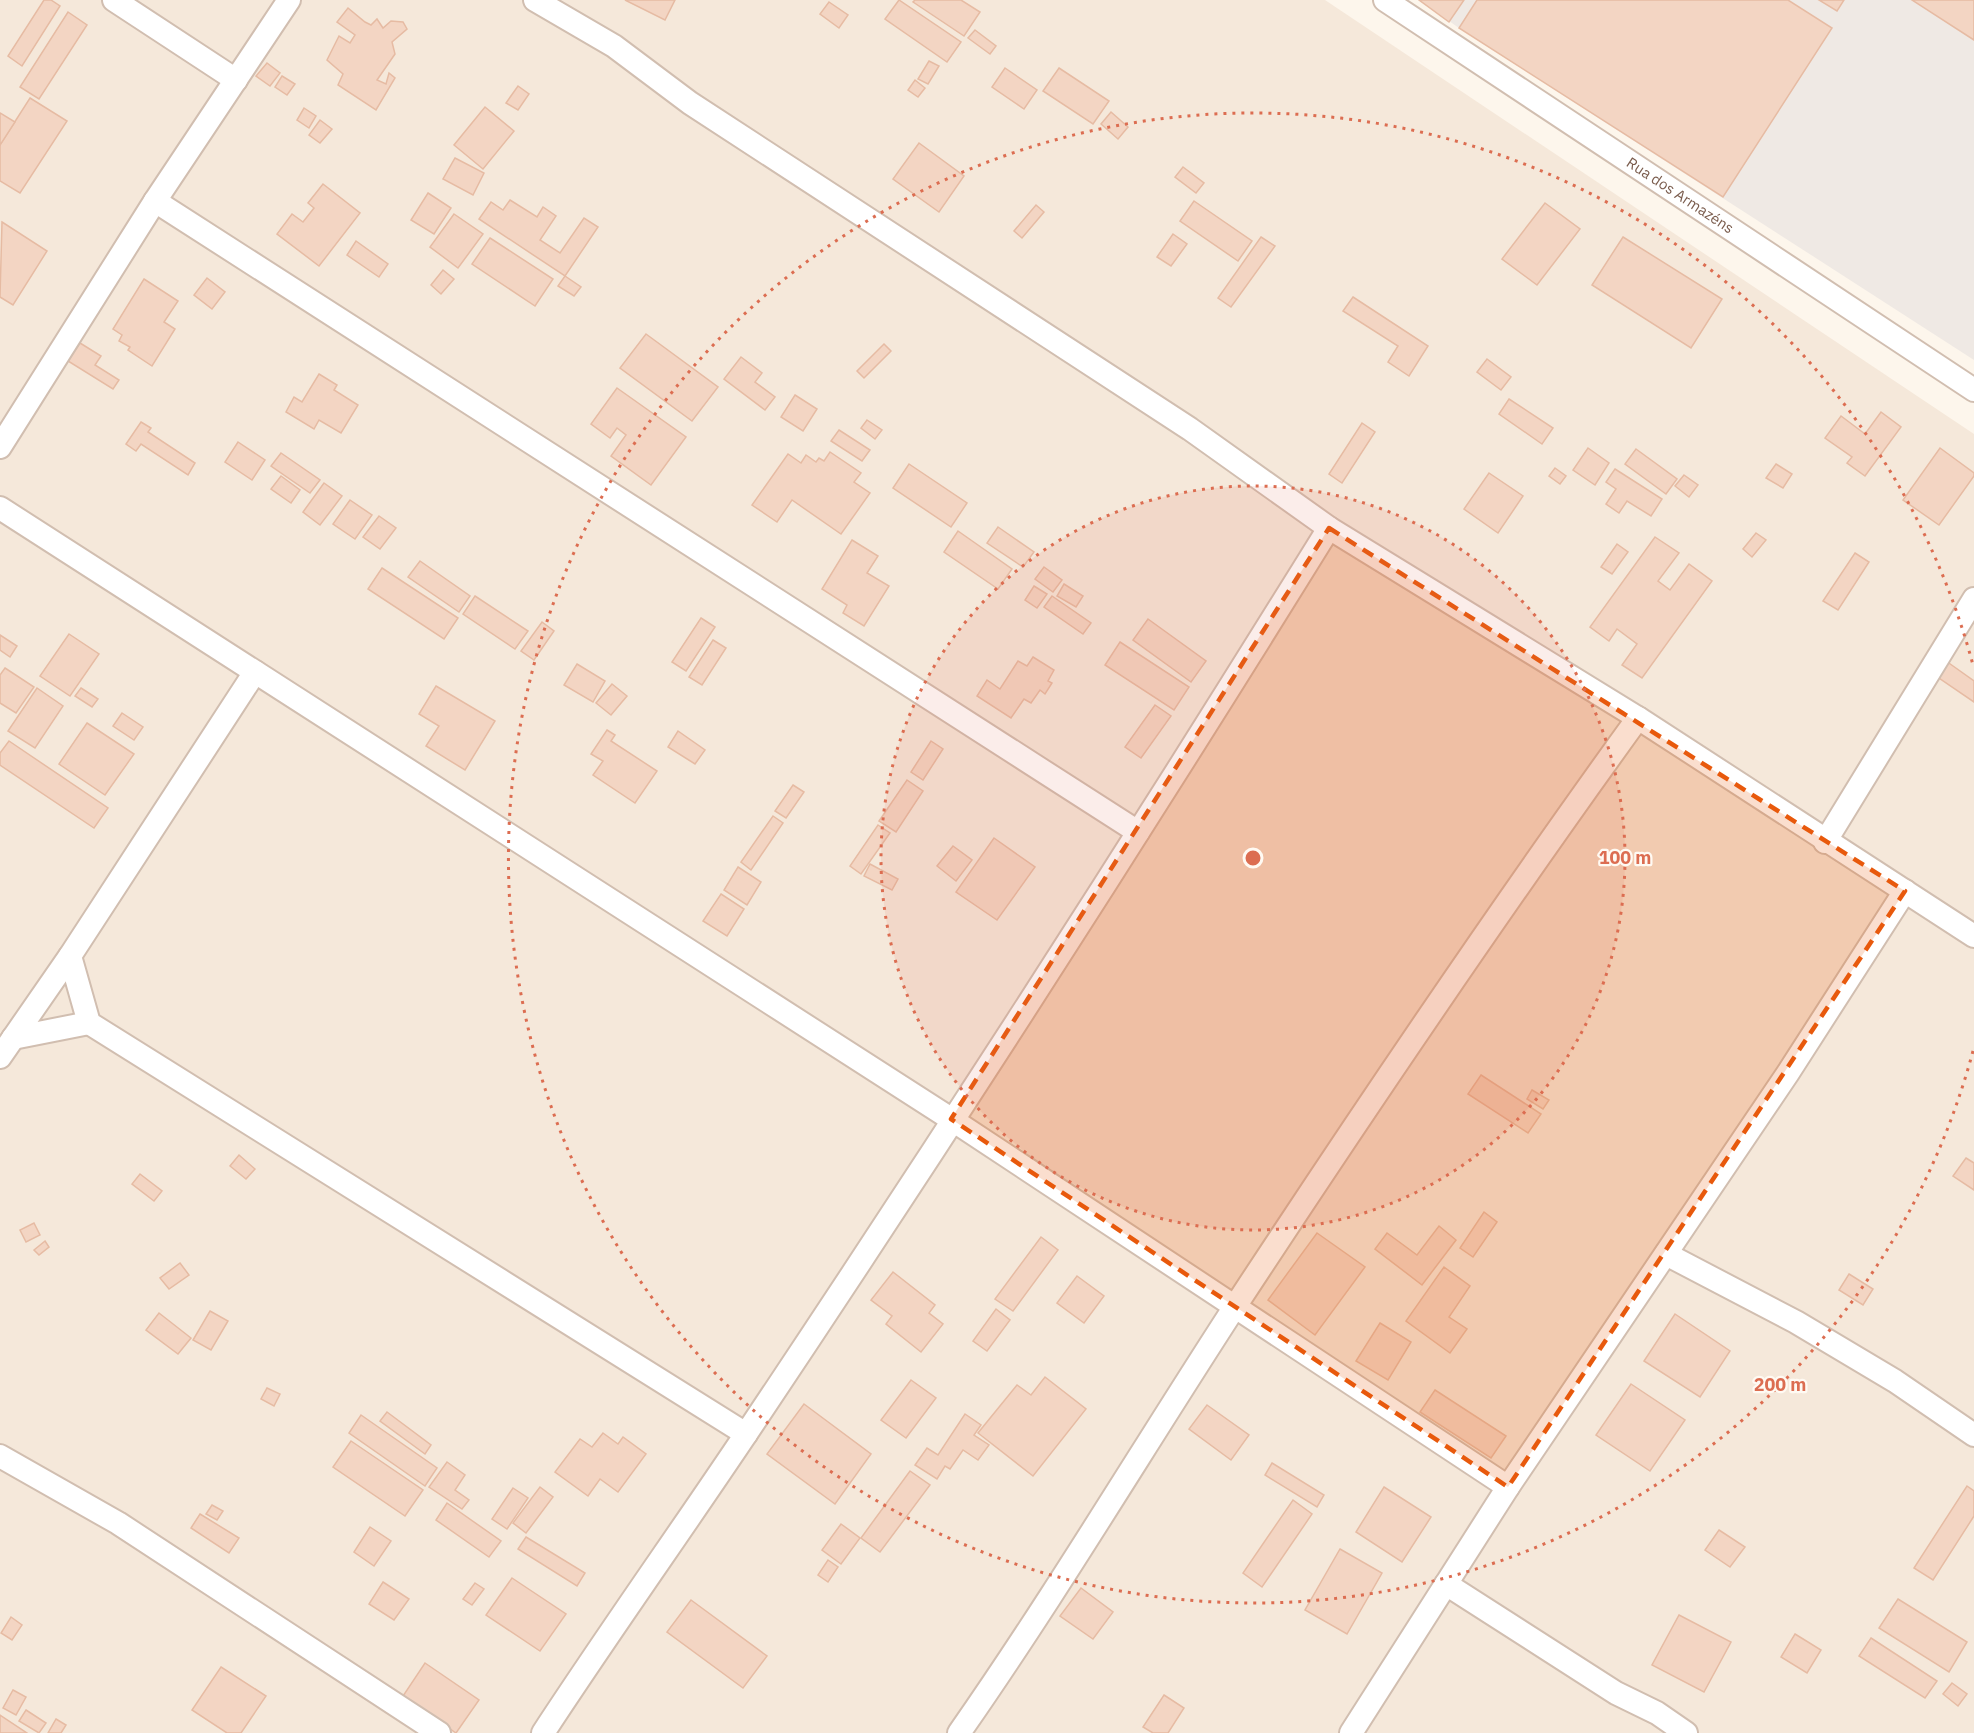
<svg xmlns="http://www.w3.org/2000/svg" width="1974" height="1733" viewBox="0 0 1974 1733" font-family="'IBM Plex Sans',sans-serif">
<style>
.residential{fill:#f5e8da}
.industrial{fill:#efe9e4}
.building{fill:#f3d5c3;stroke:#e6bba3;stroke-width:1.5}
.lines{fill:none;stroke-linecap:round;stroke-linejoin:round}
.street-casing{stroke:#d1beb0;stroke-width:26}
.street{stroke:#fff;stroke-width:22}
.marked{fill:#e8590c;fill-opacity:0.2;stroke:#e8590c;stroke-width:4.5;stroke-dasharray:12 8;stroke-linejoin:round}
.ring{fill:none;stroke:#dc6d51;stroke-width:3;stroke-dasharray:3 6}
.labels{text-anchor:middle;stroke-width:4.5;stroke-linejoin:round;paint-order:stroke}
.street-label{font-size:15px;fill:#7a5c4d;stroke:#fffaf3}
.centre{fill:#dc6d51;stroke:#fffaf3;stroke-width:3}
.ring-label{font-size:18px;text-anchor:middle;font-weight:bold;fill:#dc6d51;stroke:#fffaf3;stroke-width:4.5;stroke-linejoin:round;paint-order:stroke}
</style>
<rect width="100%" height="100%" fill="#fdf6ec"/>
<path class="residential" d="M0 0H1325L1974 434V1733H0Z"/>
<path class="industrial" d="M1419 0H1974V360L1459 28Z"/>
<g class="building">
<path d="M44 0H51L60 6 22 66 8 56Z"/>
<path d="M625 0H675L665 20Z"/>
<path d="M899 0 961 42 947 62 885 19Z"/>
<path d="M915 0H961L980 12 964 36 913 2Z"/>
<path d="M1419 0H1464L1449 22Z"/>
<path d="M1477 0H1788L1832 28 1723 197 1459 28Z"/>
<path d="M1819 0H1844L1837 11Z"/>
<path d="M1912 0H1974V40Z"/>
<path d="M829 2 848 15 839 28 820 14Z"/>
<path d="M348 8 365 22 371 25 377 19 383 28 391 21 403 22 407 29 392 42 395 54 377 80 386 84 389 73 395 78 376 110 338 85 343 74 327 60 339 36 350 43 355 35 337 22Z"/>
<path d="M68 12 87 25 39 99 20 87Z"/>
<path d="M975 30 996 46 990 54 968 38Z"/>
<path d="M929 61 939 66 928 84 918 79Z"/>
<path d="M267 63 280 73 270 86 256 76Z"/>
<path d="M1005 68 1037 90 1024 109 992 87Z"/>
<path d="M1059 68 1109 101 1093 124 1043 91Z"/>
<path d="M282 76 295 84 287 95 275 87Z"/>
<path d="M915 80 925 88 918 97 908 90Z"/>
<path d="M518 86 529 94 518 110 506 103Z"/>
<path d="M30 98 67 121 20 193 0 181V145Z"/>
<path d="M485 107 514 131 483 169 454 145Z"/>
<path d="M304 108 316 116 309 128 297 120Z"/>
<path d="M1111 112 1128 127 1118 139 1101 124Z"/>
<path d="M0 113 15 122 0 145Z"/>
<path d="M320 120 332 129 320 143 309 135Z"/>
<path d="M919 143 964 176 939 212 893 179Z"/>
<path d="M455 158 484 173 473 195 443 179Z"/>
<path d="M1183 167 1204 183 1196 193 1175 177Z"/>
<path d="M323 184 360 213 319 266 277 234 292 214 303 222 314 208 308 203Z"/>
<path d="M428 193 451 208 434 234 411 220Z"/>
<path d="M510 200 537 217 543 207 556 216 540 240 560 253 584 218 598 227 565 276 479 219 491 202 503 210Z"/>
<path d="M1194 201 1252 241 1238 261 1180 221Z"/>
<path d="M1545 203 1580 229 1537 285 1502 259Z"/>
<path d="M1036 205 1044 212 1022 238 1014 231Z"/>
<path d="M454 214 483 234 458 268 430 247Z"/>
<path d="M2 222 47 251 13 305 0 297Z"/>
<path d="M1173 234 1187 244 1171 266 1157 257Z"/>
<path d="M1261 237 1275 246 1231 307 1218 298Z"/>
<path d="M1623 237 1722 299 1691 348 1592 285Z"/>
<path d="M490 238 553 279 535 306 472 264Z"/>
<path d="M356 241 388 264 379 277 347 255Z"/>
<path d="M443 270 454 279 441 294 431 285Z"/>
<path d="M565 276 581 287 574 296 558 286Z"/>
<path d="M207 278 225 292 212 309 194 295Z"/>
<path d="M144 279 178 301 164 322 175 329 152 366 128 350 130 347 119 341 122 335 113 329Z"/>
<path d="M1353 297 1428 346 1409 376 1388 362 1398 346 1343 311Z"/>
<path d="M646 334 718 387 692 421 620 368Z"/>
<path d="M80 343 101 356 95 365 119 380 113 389 68 361Z"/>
<path d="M884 344 891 351 864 378 857 371Z"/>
<path d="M741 357 762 373 755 382 775 397 765 410 724 379Z"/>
<path d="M1487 359 1511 377 1501 390 1477 372Z"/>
<path d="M319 374 337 385 334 390 358 405 341 433 319 420 314 429 286 412 294 397 302 402Z"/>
<path d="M617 388 686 437 651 485 611 456 626 435 617 428 610 438 591 424Z"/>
<path d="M795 395 817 409 803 431 781 417Z"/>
<path d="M1509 399 1553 428 1542 444 1499 414Z"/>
<path d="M1881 412 1901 427 1865 476 1847 463 1852 457 1825 438 1841 416 1865 434Z"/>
<path d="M867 420 882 430 875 439 861 428Z"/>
<path d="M141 422 151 428 148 432 195 463 188 475 141 444 136 451 126 444Z"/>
<path d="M1362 423 1375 432 1342 483 1329 474Z"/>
<path d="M839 430 870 450 862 461 831 441Z"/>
<path d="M238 442 265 460 252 480 225 462Z"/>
<path d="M1588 448 1609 463 1595 485 1573 470Z"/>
<path d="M1940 448 1974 473V476L1939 525 1903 500Z"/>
<path d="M1636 449 1677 479 1666 494 1625 464Z"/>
<path d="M830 452 861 473 854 482 870 493 841 534 792 500 777 522 752 505 788 454 801 463 806 455 816 462 819 458 824 461Z"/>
<path d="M281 453 320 480 310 493 271 466Z"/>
<path d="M909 464 967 503 951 527 893 488Z"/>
<path d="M1776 464 1792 474 1783 488 1766 478Z"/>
<path d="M1555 468 1566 476 1560 484 1549 476Z"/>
<path d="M1615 469 1662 499 1651 516 1627 501 1619 513 1606 504 1616 489 1606 482Z"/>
<path d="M1489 473 1523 496 1498 533 1464 509Z"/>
<path d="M1684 475 1698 485 1689 497 1675 486Z"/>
<path d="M281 476 300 490 291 503 271 489Z"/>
<path d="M324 483 342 496 320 525 303 512Z"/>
<path d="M350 500 372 515 355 539 333 524Z"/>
<path d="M379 516 396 528 380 549 363 537Z"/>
<path d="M998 527 1034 552 1023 567 987 543Z"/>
<path d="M958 531 1012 569 998 589 944 552Z"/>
<path d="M1756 533 1766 540 1752 557 1743 549Z"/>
<path d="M1655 537 1679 553 1658 581 1670 590 1689 564 1712 581 1642 678 1622 665 1637 644 1617 629 1609 641 1590 627Z"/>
<path d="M852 540 878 556 867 573 889 586 864 626 843 613 847 605 822 589Z"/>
<path d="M1617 544 1628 552 1612 574 1601 567Z"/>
<path d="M1855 553 1869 562 1838 610 1823 601Z"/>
<path d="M420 561 470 596 459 612 408 577Z"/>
<path d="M1044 567 1062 580 1053 592 1035 579Z"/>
<path d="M382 568 458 618 444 639 368 589Z"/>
<path d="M1064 584 1083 596 1076 607 1057 596Z"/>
<path d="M1034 586 1047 594 1037 608 1025 600Z"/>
<path d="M475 596 528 631 515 649 463 614Z"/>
<path d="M1052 596 1091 623 1083 634 1044 607Z"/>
<path d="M701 618 715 627 686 671 672 662Z"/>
<path d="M1148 619 1206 661 1191 682 1133 640Z"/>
<path d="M542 622 554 631 534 660 521 651Z"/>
<path d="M69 634 99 654 70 696 40 676Z"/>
<path d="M0 635 17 646 10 657 0 650Z"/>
<path d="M713 640 726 648 702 685 689 677Z"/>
<path d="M1120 642 1189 687 1174 710 1105 665Z"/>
<path d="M1033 657 1054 670 1048 681 1052 683 1045 694 1040 690 1031 703 1024 699 1011 718 977 696 987 680 1000 689 1018 661 1027 666Z"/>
<path d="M1946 661 1974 681V702L1936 676Z"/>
<path d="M577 664 605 681 593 702 564 685Z"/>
<path d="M5 668 34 687 16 713 0 703V675Z"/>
<path d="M612 684 627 696 611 715 596 703Z"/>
<path d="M436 686 495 721 465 770 426 746 439 726 419 714Z"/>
<path d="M37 688 63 706 35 748 8 731Z"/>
<path d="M81 688 98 699 92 707 75 696Z"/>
<path d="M1155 705 1171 716 1141 758 1125 747Z"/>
<path d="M122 713 143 727 134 740 113 726Z"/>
<path d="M87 723 134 754 105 795 59 764Z"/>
<path d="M607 730 615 735 611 741 657 771 635 803 593 775 603 761 591 754Z"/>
<path d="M678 731 705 750 695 764 668 747Z"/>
<path d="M9 741 108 808 94 828 0 765V753Z"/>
<path d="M931 741 943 749 923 780 911 772Z"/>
<path d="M907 780 923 791 896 832 879 821Z"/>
<path d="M793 785 804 792 786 818 775 811Z"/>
<path d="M773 816 783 823 751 870 741 862Z"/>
<path d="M878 825 890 833 861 874 850 866Z"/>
<path d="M994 838 1035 867 997 920 956 892Z"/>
<path d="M953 846 972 860 956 881 937 866Z"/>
<path d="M870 864 898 879 892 890 864 876Z"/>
<path d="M738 867 761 882 747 905 724 890Z"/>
<path d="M721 894 744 909 727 936 703 921Z"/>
<path d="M1481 1075 1541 1114 1528 1133 1468 1094Z"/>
<path d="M1532 1090 1549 1100 1543 1109 1527 1099Z"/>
<path d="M239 1155 255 1169 246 1179 230 1166Z"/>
<path d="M1966 1158 1974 1163V1190L1953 1176Z"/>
<path d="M140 1174 162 1191 154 1201 132 1184Z"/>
<path d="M1484 1212 1497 1222 1473 1257 1460 1248Z"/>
<path d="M34 1223 40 1235 26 1242 20 1230Z"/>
<path d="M1439 1226 1456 1240 1422 1285 1375 1249 1387 1233 1417 1255Z"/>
<path d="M1317 1233 1365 1267 1315 1335 1268 1300Z"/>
<path d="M1041 1237 1058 1250 1013 1311 995 1299Z"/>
<path d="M45 1241 49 1247 39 1255 34 1250Z"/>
<path d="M180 1263 189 1275 169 1289 160 1278Z"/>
<path d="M1444 1267 1470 1286 1449 1317 1467 1329 1450 1353 1406 1321Z"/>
<path d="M893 1272 935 1305 929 1313 943 1324 921 1352 886 1324 892 1316 871 1300Z"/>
<path d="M1849 1274 1873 1289 1863 1305 1839 1290Z"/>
<path d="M1077 1276 1104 1296 1084 1323 1057 1303Z"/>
<path d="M996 1309 1010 1320 987 1351 973 1341Z"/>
<path d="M210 1311 228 1321 211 1350 193 1340Z"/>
<path d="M159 1313 191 1338 178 1354 146 1330Z"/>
<path d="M1675 1314 1730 1351 1700 1397 1644 1361Z"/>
<path d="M1380 1323 1411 1342 1388 1380 1356 1361Z"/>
<path d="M1045 1377 1086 1409 1033 1476 978 1433 1017 1385 1031 1395Z"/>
<path d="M911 1380 936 1398 906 1438 881 1420Z"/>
<path d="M1631 1384 1685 1420 1650 1471 1596 1435Z"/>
<path d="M267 1388 280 1394 274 1406 261 1399Z"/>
<path d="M1435 1390 1506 1436 1491 1458 1420 1412Z"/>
<path d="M804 1404 871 1454 835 1504 767 1454Z"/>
<path d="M1207 1405 1249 1435 1231 1460 1189 1429Z"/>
<path d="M387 1412 431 1445 425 1454 380 1421Z"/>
<path d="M965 1414 981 1425 974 1435 989 1445 978 1460 963 1450 950 1469 945 1466 937 1479 915 1465 927 1448 938 1455Z"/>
<path d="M361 1415 437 1468 425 1486 349 1433Z"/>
<path d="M603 1433 618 1444 623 1437 646 1454 618 1492 600 1479 588 1496 555 1472 580 1439 592 1447Z"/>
<path d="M351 1441 423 1490 405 1516 333 1467Z"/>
<path d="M447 1462 465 1475 455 1490 469 1500 462 1509 429 1487Z"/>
<path d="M1272 1463 1324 1495 1317 1507 1265 1475Z"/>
<path d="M910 1471 930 1485 880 1552 861 1538Z"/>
<path d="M1967 1486 1974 1491V1516L1933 1580 1914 1568Z"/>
<path d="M540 1487 553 1497 526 1533 513 1523Z"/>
<path d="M1384 1487 1431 1517 1402 1562 1356 1532Z"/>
<path d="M513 1488 528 1498 507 1529 492 1519Z"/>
<path d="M1293 1500 1312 1514 1262 1587 1243 1573Z"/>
<path d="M447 1503 501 1541 489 1557 436 1520Z"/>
<path d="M212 1505 223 1511 217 1520 206 1514Z"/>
<path d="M200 1514 239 1538 229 1553 191 1528Z"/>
<path d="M841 1524 860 1538 841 1564 822 1550Z"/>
<path d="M370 1527 391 1541 374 1566 354 1552Z"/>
<path d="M1719 1530 1745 1547 1730 1567 1705 1550Z"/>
<path d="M526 1537 585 1573 577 1586 518 1549Z"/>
<path d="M1340 1549 1382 1573 1347 1634 1305 1610Z"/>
<path d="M828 1560 838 1567 828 1582 818 1575Z"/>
<path d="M512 1578 566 1614 540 1651 486 1615Z"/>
<path d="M383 1582 409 1599 394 1620 369 1604Z"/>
<path d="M475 1583 484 1589 472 1605 463 1599Z"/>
<path d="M1081 1588 1113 1612 1093 1639 1060 1616Z"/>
<path d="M1898 1599 1967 1642 1949 1672 1879 1628Z"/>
<path d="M691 1600 767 1656 743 1688 667 1632Z"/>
<path d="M1679 1615 1731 1642 1704 1692 1652 1665Z"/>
<path d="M11 1617 22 1625 12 1640 1 1633Z"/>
<path d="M1795 1634 1821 1650 1807 1673 1781 1657Z"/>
<path d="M1871 1638 1937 1681 1925 1698 1859 1656Z"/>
<path d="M425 1663 479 1700 456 1733 403 1696Z"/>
<path d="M221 1667 266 1696 241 1733H227L192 1710Z"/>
<path d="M1952 1683 1967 1694 1958 1706 1943 1694Z"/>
<path d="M13 1690 26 1697 16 1715 3 1708Z"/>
<path d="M1164 1695 1184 1708 1168 1733H1153L1143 1727Z"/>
<path d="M26 1710 46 1723 39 1733 19 1721Z"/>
<path d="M0 1715 27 1733H0Z"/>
<path d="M56 1719 66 1725 61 1733H48Z"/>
</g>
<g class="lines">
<defs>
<g id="street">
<path d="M114 0 236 80"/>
<path d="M535 0 614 46 690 103 1190 429 1329 528 1638 718 1974 936"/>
<path id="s1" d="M1385 0 1974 390"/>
<path d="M155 201 1138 832"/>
<path d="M0 447 155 201 289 0"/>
<path d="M0 508 951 1119 1508 1487"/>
<path d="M1825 842 1974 599"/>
<path d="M70 956 89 1023 746 1434"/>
<path d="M13 1038 89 1023"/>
<path d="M0 1057 70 956 255 672"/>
<path d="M1666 1254 1796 1322 1895 1381 1974 1435"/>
<path d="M0 1456 118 1523 439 1733"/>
<path d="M1446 1584 1616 1693 1657 1713 1686 1733"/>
<path d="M543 1733C609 1632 679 1534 746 1434 946 1135 1140 833 1329 528"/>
<path d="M959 1733C1056 1594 1143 1448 1236 1305 1366 1107 1499 910 1638 718"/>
<path d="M1351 1733 1508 1487 1788 1073 1905 891"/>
</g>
</defs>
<use href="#street" class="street-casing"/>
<use href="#street" class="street"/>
</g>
<path class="marked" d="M1329 528 1905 891 1508 1487 951 1119Z"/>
<circle cx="1253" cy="858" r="372" fill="#dc6d51" fill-opacity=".12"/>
<g class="ring">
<circle cx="1253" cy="858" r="372"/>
<path d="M1973 1051A745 745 0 1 1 1973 665"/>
</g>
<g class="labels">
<g class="street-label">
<text dy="5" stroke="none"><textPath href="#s1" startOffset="354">Rua dos Armazéns</textPath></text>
</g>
</g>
<circle cx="1253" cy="858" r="9" class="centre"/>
<g class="ring-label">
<text x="1625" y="864">100 m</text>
<text x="1780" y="1391">200 m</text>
</g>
</svg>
